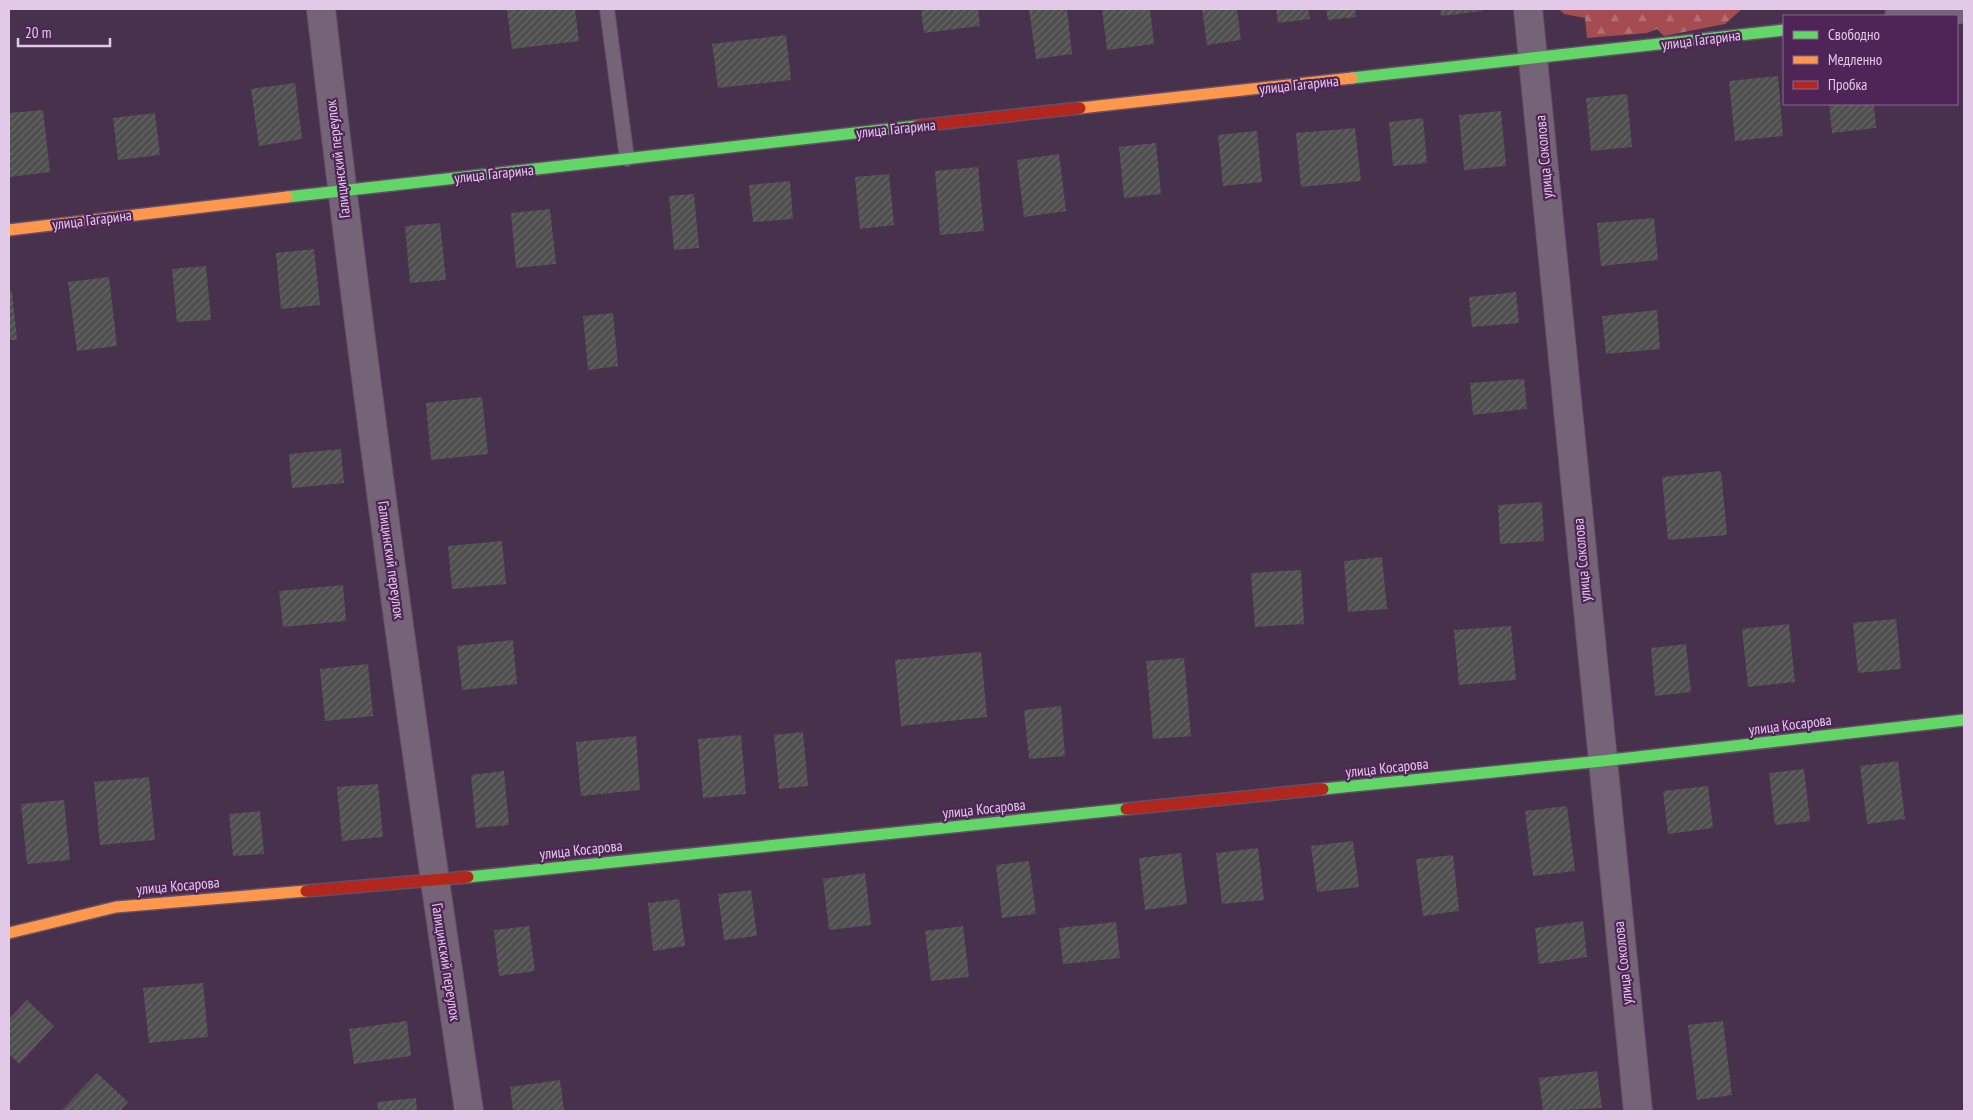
<svg xmlns="http://www.w3.org/2000/svg" width="1973" height="1120" viewBox="0 0 1973 1120" font-family="'PT Sans Narrow',sans-serif">
<style>
.forest{fill:url(#forest-firs)}
.building{fill:url(#building-hatch)}
.lines{fill:none;stroke-linecap:round;stroke-linejoin:round}
.lane-casing{stroke:#634f67;stroke-width:16}
.street-casing{stroke:#634f67;stroke-width:30}
.fast-casing{stroke:#634f67;stroke-width:14}
.slow-casing{stroke:#634f67;stroke-width:14}
.jam-casing{stroke:#634f67;stroke-width:14}
.lane{stroke:#756478;stroke-width:14}
.street{stroke:#756478;stroke-width:28}
.fast{stroke:#63d668;stroke-width:11}
.slow{stroke:#ff974d;stroke-width:11}
.jam{stroke:#b3261e;stroke-width:11}
.labels{text-anchor:middle;stroke-width:4.5;stroke-linejoin:round;paint-order:stroke}
.street-label{font-size:15px;fill:#e2c9e7;stroke:#4f2558}
</style>
<defs>
<pattern id="forest-firs" width="22" height="20" patternUnits="userSpaceOnUse" patternTransform="scale(1.25)"><rect width="22" height="20" fill="#a44c52"/><path d="M5 1l3.5 6h-7zM16 11l3.5 6h-7z" fill="#b46d73"/></pattern>
<pattern id="building-hatch" width="6" height="6" patternUnits="userSpaceOnUse" patternTransform="scale(1.25)"><rect width="6" height="6" fill="#4f4f4f"/><path d="M-1 1l2-2M0 6l6-6M5 7l2-2" fill="none" stroke="#686768"/></pattern>
</defs>
<rect width="100%" height="100%" fill="#47314c"/>
<path class="forest" d="M1559 9H1742L1725 24 1664 36 1657 29 1647 33 1587 38 1585 18 1564 14Z"/>
<g class="building">
<path d="M507 9H575L579 41 512 49Z"/>
<path d="M921 9H978L980 26 924 33Z"/>
<path d="M1029 9H1067L1072 54 1036 59Z"/>
<path d="M1102 9H1150L1154 44 1107 50Z"/>
<path d="M1202 9H1237L1241 40 1207 45Z"/>
<path d="M1276 9H1308L1310 19 1278 23Z"/>
<path d="M1326 9H1355L1356 17 1328 20Z"/>
<path d="M1440 9H1482V11L1441 16Z"/>
<path d="M786 35 791 80 718 88 712 44Z"/>
<path d="M1778 76 1783 136 1735 141 1729 81Z"/>
<path d="M295 83 302 139 259 146 251 89Z"/>
<path d="M1627 94 1632 147 1591 151 1586 98Z"/>
<path d="M1829 104H1874L1876 128 1832 133Z"/>
<path d="M43 110 50 172 9 177V113Z"/>
<path d="M1501 111 1506 166 1464 170 1459 115Z"/>
<path d="M155 113 160 155 118 160 113 118Z"/>
<path d="M1423 118 1427 163 1393 166 1389 122Z"/>
<path d="M1355 128 1361 181 1301 187 1296 133Z"/>
<path d="M1257 131 1262 182 1223 186 1218 135Z"/>
<path d="M1156 143 1161 194 1124 198 1119 147Z"/>
<path d="M1059 154 1066 211 1024 217 1017 160Z"/>
<path d="M978 167 984 231 940 235 935 171Z"/>
<path d="M889 174 894 225 860 229 855 177Z"/>
<path d="M790 181 793 219 753 222 749 185Z"/>
<path d="M694 194 699 248 674 250 669 196Z"/>
<path d="M550 209 556 264 516 268 511 213Z"/>
<path d="M1654 218 1658 260 1601 266 1597 223Z"/>
<path d="M440 223 446 280 410 283 405 226Z"/>
<path d="M314 249 320 305 281 309 276 253Z"/>
<path d="M206 266 211 320 177 322 172 269Z"/>
<path d="M109 277 117 346 77 351 68 282Z"/>
<path d="M9 291H12L17 340H9Z"/>
<path d="M1516 292 1519 323 1472 327 1469 297Z"/>
<path d="M1657 310 1660 349 1606 354 1602 316Z"/>
<path d="M613 313 618 366 588 370 583 316Z"/>
<path d="M1524 379 1527 409 1473 415 1470 383Z"/>
<path d="M482 397 488 454 431 460 426 403Z"/>
<path d="M341 449 344 483 292 488 289 454Z"/>
<path d="M1721 471 1727 535 1668 540 1662 477Z"/>
<path d="M1542 502 1544 541 1500 544 1498 505Z"/>
<path d="M502 541 506 584 452 589 448 546Z"/>
<path d="M1382 557 1387 609 1348 612 1344 561Z"/>
<path d="M1301 570 1304 624 1255 627 1251 573Z"/>
<path d="M343 585 346 621 283 627 279 591Z"/>
<path d="M1896 619 1901 669 1858 673 1853 623Z"/>
<path d="M1789 624 1795 682 1748 687 1742 629Z"/>
<path d="M1511 626 1516 680 1459 685 1454 630Z"/>
<path d="M513 640 517 684 462 690 457 646Z"/>
<path d="M1686 644 1691 692 1655 696 1651 648Z"/>
<path d="M981 652 987 717 901 726 895 660Z"/>
<path d="M1184 658 1191 736 1153 739 1146 661Z"/>
<path d="M368 664 373 716 325 721 320 669Z"/>
<path d="M1061 706 1065 756 1029 759 1024 710Z"/>
<path d="M803 732 808 786 779 789 774 735Z"/>
<path d="M741 735 746 794 703 798 698 739Z"/>
<path d="M636 736 640 790 581 796 576 742Z"/>
<path d="M1898 761 1905 819 1867 824 1860 766Z"/>
<path d="M1804 769 1810 821 1775 825 1769 773Z"/>
<path d="M504 771 509 825 476 828 471 775Z"/>
<path d="M149 777 155 840 100 845 94 782Z"/>
<path d="M378 784 383 837 342 841 337 787Z"/>
<path d="M1708 786 1713 828 1668 834 1663 791Z"/>
<path d="M64 800 70 860 27 864 21 804Z"/>
<path d="M1567 806 1575 871 1533 876 1525 811Z"/>
<path d="M260 811 264 854 233 856 229 814Z"/>
<path d="M1353 841 1359 887 1317 892 1311 846Z"/>
<path d="M1258 848 1264 900 1222 904 1216 853Z"/>
<path d="M1181 853 1187 904 1145 910 1139 858Z"/>
<path d="M1453 855 1459 911 1423 916 1416 859Z"/>
<path d="M1029 861 1036 914 1002 918 996 865Z"/>
<path d="M865 873 871 925 829 930 823 879Z"/>
<path d="M751 890 757 936 724 940 718 894Z"/>
<path d="M679 899 685 946 653 951 648 903Z"/>
<path d="M1583 921 1587 957 1539 964 1535 928Z"/>
<path d="M1116 922 1120 958 1063 964 1059 928Z"/>
<path d="M529 926 535 971 499 976 494 930Z"/>
<path d="M963 926 969 977 931 981 925 931Z"/>
<path d="M203 983 208 1037 149 1043 143 988Z"/>
<path d="M27 1000 54 1026 19 1064 9 1054V1019Z"/>
<path d="M407 1021 411 1056 354 1064 349 1029Z"/>
<path d="M1723 1021 1732 1095 1697 1100 1688 1025Z"/>
<path d="M1597 1071 1602 1108 1543 1111 1539 1078Z"/>
<path d="M97 1073 128 1102 120 1111H61Z"/>
<path d="M560 1080 564 1111H513L510 1087Z"/>
<path d="M416 1098 417 1111H378L377 1102Z"/>
</g>
<g class="lines">
<defs>
<path id="lane" d="M607 9 627 159"/>
<g id="street">
<path d="M321 9C363 377 414 745 469 1111"/>
<path d="M1528 9 1638 1111"/>
<path d="M1899 16 1963 9"/>
</g>
<g id="fast">
<path d="M1352 78 1784 30"/>
<path d="M287 197 917 126"/>
<path d="M1323 789 1602 761 1964 720"/>
<path d="M468 877 1126 809"/>
</g>
<g id="slow">
<path d="M1080 108 1352 78"/>
<path d="M9 230 287 197"/>
<path d="M9 933 116 907 306 891"/>
</g>
<g id="jam">
<path d="M917 126 1080 108"/>
<path d="M1126 809 1323 789"/>
<path d="M306 891 468 877"/>
</g>
</defs>
<use href="#lane" class="lane-casing"/>
<use href="#street" class="street-casing"/>
<use href="#fast" class="fast-casing"/>
<use href="#slow" class="slow-casing"/>
<use href="#jam" class="jam-casing"/>
<use href="#lane" class="lane"/>
<use href="#street" class="street"/>
<use href="#fast" class="fast"/>
<use href="#slow" class="slow"/>
<use href="#jam" class="jam"/>
</g>
<g class="labels">
<g class="street-label">
<text transform="translate(1701 40) rotate(-7)" y="5">улица Гагарина</text>
<text transform="translate(1299 85) rotate(-6)" y="5">улица Гагарина</text>
<text transform="translate(896 129) rotate(-6)" y="5">улица Гагарина</text>
<text transform="translate(1544 157) rotate(-95)" y="5">улица Соколова</text>
<text transform="translate(338 159) rotate(-97)" y="5">Галицинский переулок</text>
<text transform="translate(494 174) rotate(-6)" y="5">улица Гагарина</text>
<text transform="translate(92 220) rotate(-7)" y="5">улица Гагарина</text>
<text transform="translate(391 560) rotate(82)" y="5">Галицинский переулок</text>
<text transform="translate(1582 560) rotate(-95)" y="5">улица Соколова</text>
<text transform="translate(1790 725) rotate(-7)" y="5">улица Косарова</text>
<text transform="translate(1387 768) rotate(-6)" y="5">улица Косарова</text>
<text transform="translate(984 809) rotate(-6)" y="5">улица Косарова</text>
<text transform="translate(581 850) rotate(-6)" y="5">улица Косарова</text>
<text transform="translate(178 886) rotate(-5)" y="5">улица Косарова</text>
<text transform="translate(446 962) rotate(81)" y="5">Галицинский переулок</text>
<text transform="translate(1623 963) rotate(-96)" y="5">улица Соколова</text>
</g>
</g>
<rect width="1973" height="1120" fill="none" stroke="#e2c9e7" stroke-width="20"/>
<rect x="1783" y="15" width="175" height="90" fill="#4f2558" stroke="#8a6791"/>
<rect x="1793" y="31" width="25" height="8" fill="#63d668" stroke="#8a6791"/>
<text x="1828" y="40" font-size="15" fill="#e2c9e7">Свободно</text>
<rect x="1793" y="56" width="25" height="8" fill="#ff974d" stroke="#8a6791"/>
<text x="1828" y="65" font-size="15" fill="#e2c9e7">Медленно</text>
<rect x="1793" y="81" width="25" height="8" fill="#b3261e" stroke="#8a6791"/>
<text x="1828" y="90" font-size="15" fill="#e2c9e7">Пробка</text>
<path d="M18 38v8h92v-8" fill="none" stroke="#e2c9e7" stroke-width="2.5"/>
<text x="25" y="38" font-size="15" fill="#e2c9e7" stroke="#4f2558" stroke-width="4" paint-order="stroke">20 m</text>
</svg>
